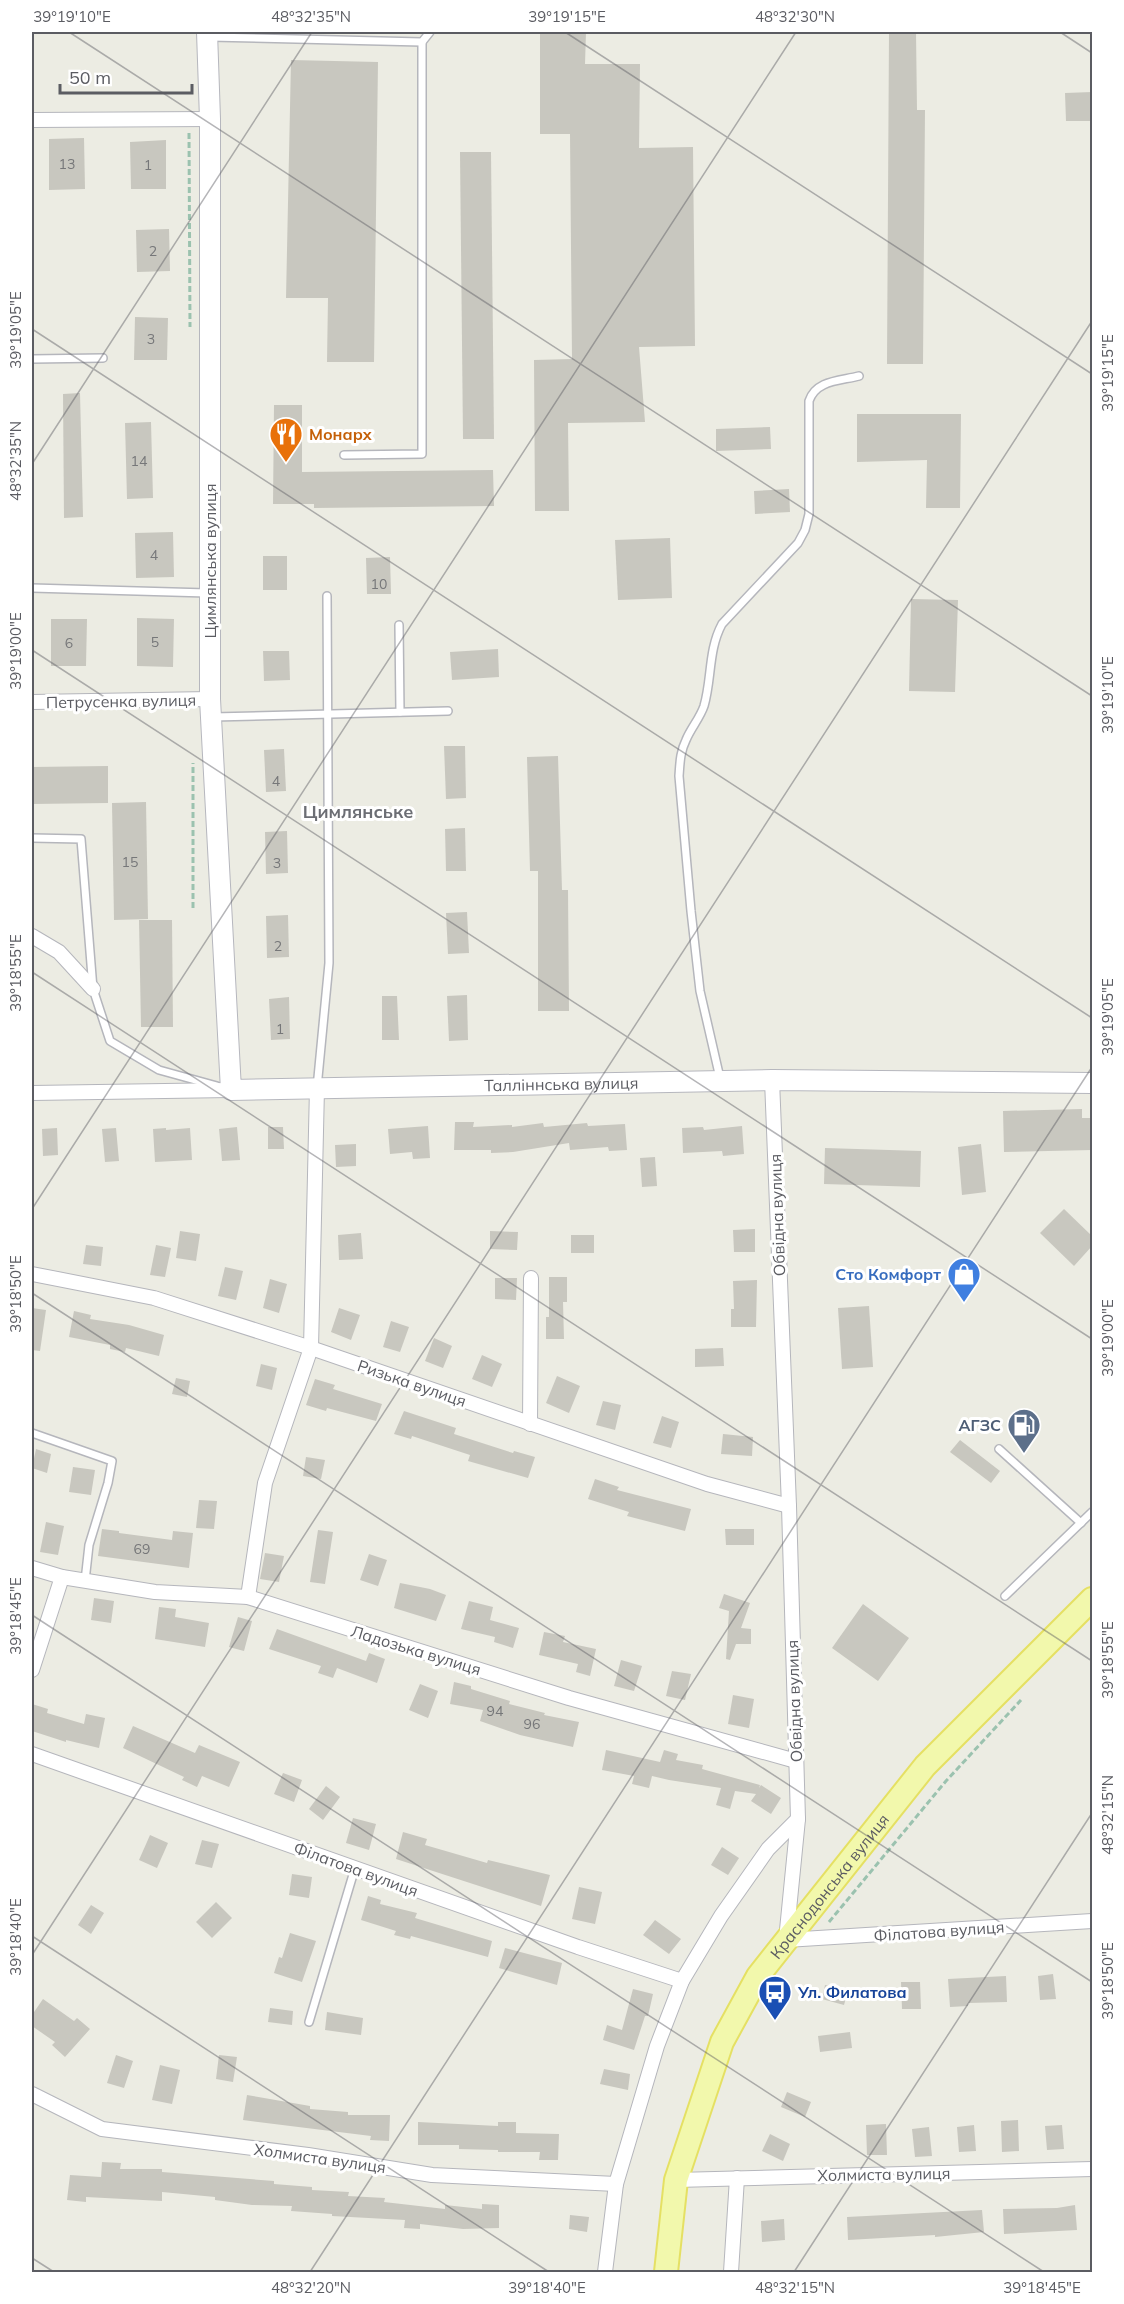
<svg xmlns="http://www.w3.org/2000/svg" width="1124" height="2304" viewBox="0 0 1124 2304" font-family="Mulish,sans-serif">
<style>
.building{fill:#c8c7bf}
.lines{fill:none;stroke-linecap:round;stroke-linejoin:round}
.lane-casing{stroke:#b5b6bc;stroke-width:10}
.street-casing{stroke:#b5b6bc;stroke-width:16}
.secondary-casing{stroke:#b6b7be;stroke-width:22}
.primary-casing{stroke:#e5e063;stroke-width:26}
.path{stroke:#9bc2af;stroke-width:3;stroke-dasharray:6 3;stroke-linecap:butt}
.lane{stroke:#fff;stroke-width:7}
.street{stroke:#fff;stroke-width:14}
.secondary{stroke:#fff;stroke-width:20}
.primary{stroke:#f2f8ac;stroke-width:22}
.ticks{fill:none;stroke:#5b5c62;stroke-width:1.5;stroke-opacity:0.45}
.labels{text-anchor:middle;stroke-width:6;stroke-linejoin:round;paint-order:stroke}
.number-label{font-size:14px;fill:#767779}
.food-label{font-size:16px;font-weight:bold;fill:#c56008;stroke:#fff;text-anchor:start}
.street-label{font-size:16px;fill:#5b5c62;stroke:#fff}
.shop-label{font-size:16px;font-weight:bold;fill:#366cbe;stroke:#fff;text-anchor:end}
.service-label{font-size:16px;font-weight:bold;fill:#4e5e75;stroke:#fff;text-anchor:end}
.transit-label{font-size:16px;font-weight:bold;fill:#164399;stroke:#fff;text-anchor:start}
.neighbourhood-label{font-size:18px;font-weight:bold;fill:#6c6e74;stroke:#fff}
.neatline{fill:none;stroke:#5b5c62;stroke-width:2}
.ticks-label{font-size:15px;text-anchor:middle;fill:#5b5c62}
</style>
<rect width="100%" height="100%" fill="#ecece3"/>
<g class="building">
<path d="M540 32H586L585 64H640L639 148 693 147 695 346 639 347 645 422 568 423 569 511H535L534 360 572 359 570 134H540Z"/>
<path d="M889 32H916L917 110H925L923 364H887Z"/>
<path d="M291 60 378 62 374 362H327L328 298H286Z"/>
<path d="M1092 92V121H1066L1065 93Z"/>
<path d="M84 138 85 189 49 190V139Z"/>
<path d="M166 140V189H131L130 142Z"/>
<path d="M460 152H491L494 439H463Z"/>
<path d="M169 229 170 271 137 272 136 230Z"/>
<path d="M135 317 168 318 167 360H134Z"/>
<path d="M80 393 83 517 64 518 63 394Z"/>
<path d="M274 405H302V472L493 470 494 506 314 508V504H273Z"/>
<path d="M857 414H961L960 508H926L927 460 857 462Z"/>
<path d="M151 422 153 498 127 499 125 423Z"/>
<path d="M770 427 771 449 716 451V429Z"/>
<path d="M789 489 790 512 755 514 754 491Z"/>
<path d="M173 532 174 577 136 578 135 533Z"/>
<path d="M670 538 672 598 618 600 615 540Z"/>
<rect x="263" y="556" width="24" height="34"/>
<path d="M390 557 391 594H367L366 558Z"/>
<path d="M911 599 958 600 955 692 909 691Z"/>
<path d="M137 618 174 619 173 667 137 666Z"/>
<path d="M51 619H87L86 666H51Z"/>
<path d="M498 649 499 677 452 680 450 652Z"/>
<path d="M263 651H289L290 680 264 681Z"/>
<path d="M444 746H465L466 798 446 799Z"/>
<path d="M284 749 286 791 266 792 264 750Z"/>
<path d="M558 756 562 890H568L569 1011H538V871H530L527 757Z"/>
<path d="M108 766V803L32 804V767Z"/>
<path d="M146 802 148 919 114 920 112 803Z"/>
<path d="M465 828 466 871H446L445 829Z"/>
<path d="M287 831 288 873 266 874 265 832Z"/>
<path d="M467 912 469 953 448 954 446 913Z"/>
<path d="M288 915 289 957 267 958 266 916Z"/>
<path d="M139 920H172L173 1027H141Z"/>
<path d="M467 995 468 1040 449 1041 447 996Z"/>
<path d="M382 996H397L399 1040H382Z"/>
<path d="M289 997 290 1039 271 1040 269 999Z"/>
<path d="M1082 1109V1118H1092V1150L1004 1152 1003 1111Z"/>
<path d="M455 1122H474L473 1127 512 1125V1127L543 1123 544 1127 587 1123 588 1126 625 1124 627 1150 609 1151 608 1147 570 1150 569 1143 513 1152 491 1153V1150H454Z"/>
<path d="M428 1126 430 1158 413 1159 412 1152 390 1154 388 1129Z"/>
<path d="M742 1126 744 1154 723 1156 722 1151 683 1153 682 1128 703 1127 704 1130Z"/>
<path d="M237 1127 240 1160 222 1161 219 1129Z"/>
<path d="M268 1127H283L284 1149H268Z"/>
<path d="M57 1128 58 1155 43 1156 42 1129Z"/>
<path d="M116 1128 119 1161 105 1162 102 1129Z"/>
<path d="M166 1128V1130L190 1128 192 1160 155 1162 153 1129Z"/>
<path d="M356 1144V1166L336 1167 335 1145Z"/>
<path d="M981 1144 986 1192 962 1195 958 1147Z"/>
<path d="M825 1148 921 1151 920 1187 824 1184Z"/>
<path d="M655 1157 657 1186 642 1187 640 1158Z"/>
<path d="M1064 1209 1092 1236V1246L1074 1266 1040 1233Z"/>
<path d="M755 1229V1252H734L733 1230Z"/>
<path d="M180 1231 200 1234 196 1261 176 1258Z"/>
<path d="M490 1231 518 1232 517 1250 490 1249Z"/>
<path d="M361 1233 363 1259 339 1260 338 1235Z"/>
<rect x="571" y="1235" width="23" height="18"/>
<path d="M86 1245 103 1247 101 1266 83 1264Z"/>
<path d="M156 1245 171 1248 165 1277 150 1275Z"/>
<path d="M225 1267 243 1271 236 1300 218 1296Z"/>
<path d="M549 1277H567V1302H563L564 1339H546V1317H549Z"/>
<path d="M495 1278H517L516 1300 495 1299Z"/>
<path d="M270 1279 287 1284 279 1313 263 1308Z"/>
<path d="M757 1280 756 1327H731V1309H734L733 1281Z"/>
<path d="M869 1306 873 1367 842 1369 838 1308Z"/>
<path d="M32 1308 46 1310 40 1351 32 1350Z"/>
<path d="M339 1308 360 1315 351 1340 331 1332Z"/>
<path d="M74 1311 91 1315 90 1319 129 1325 164 1335 159 1356 126 1348 125 1352 110 1349V1345L69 1337Z"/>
<path d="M391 1321 409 1327 400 1352 383 1347Z"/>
<path d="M434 1338 452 1346 443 1368 425 1361Z"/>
<path d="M723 1348 724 1366 695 1367V1349Z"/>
<path d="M482 1355 502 1364 492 1387 472 1379Z"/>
<path d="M261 1364 277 1368 272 1390 256 1386Z"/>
<path d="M557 1376 580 1386 569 1413 546 1403Z"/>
<path d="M176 1378 190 1381 187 1397 172 1394Z"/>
<path d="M315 1379 335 1385 333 1389 382 1404 376 1421 327 1408 326 1411 306 1405Z"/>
<path d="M603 1401 621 1405 615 1430 596 1425Z"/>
<path d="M404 1411 456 1428 454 1434 513 1453 514 1451 535 1457 528 1478 468 1461 470 1455 412 1436 411 1439 394 1434Z"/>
<path d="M662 1416 679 1422 671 1448 653 1443Z"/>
<path d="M723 1434 753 1437 752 1456 721 1454Z"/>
<path d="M960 1440 1000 1471 991 1483 950 1452Z"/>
<path d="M36 1449 51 1454 47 1473 32 1468Z"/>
<path d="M306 1457 325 1460 321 1479 303 1476Z"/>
<path d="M73 1467 95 1470 91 1495 69 1492Z"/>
<path d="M595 1479 619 1487 617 1490 691 1509 685 1531 627 1516 629 1512 588 1499Z"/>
<path d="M199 1500 217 1501 214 1529 196 1528Z"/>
<path d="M46 1522 64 1526 58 1555 40 1552Z"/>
<path d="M102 1529 119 1531V1533L172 1540 173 1531 193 1533 189 1568 98 1556Z"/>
<path d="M725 1529H754V1545H726Z"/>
<path d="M318 1530 333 1532 325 1584 310 1582Z"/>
<path d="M265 1553 284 1556 279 1582 260 1579Z"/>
<path d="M369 1554 387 1560 378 1586 360 1580Z"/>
<path d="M400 1583 430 1589 446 1595 436 1621 394 1608Z"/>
<path d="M724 1594 750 1603 741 1628 751 1629V1644H736L730 1660 726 1659 729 1611 719 1608Z"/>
<path d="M94 1598 114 1601 111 1623 91 1620Z"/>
<path d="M469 1601 493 1607 490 1620 519 1628 513 1648 494 1642 495 1637 461 1629Z"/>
<path d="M863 1604 909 1638 878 1681 832 1648Z"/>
<path d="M159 1607 176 1609 175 1617 209 1623 205 1647 155 1639Z"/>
<path d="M238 1617 252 1621 244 1651 229 1647Z"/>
<path d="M277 1629 366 1661 369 1653 385 1659 377 1683 337 1668 333 1678 318 1673 321 1666 269 1649Z"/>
<path d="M544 1632 565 1636 563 1642 596 1649 590 1676 576 1672 578 1664 539 1655Z"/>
<path d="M621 1660 642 1666 634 1691 614 1686Z"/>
<path d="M672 1671 691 1674 685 1700 666 1696Z"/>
<path d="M454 1682 471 1686V1689L510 1701 509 1704 545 1713 544 1715 579 1722 573 1747 520 1735 480 1721 483 1710 450 1704Z"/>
<path d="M420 1684 438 1691 428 1718 409 1710Z"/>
<path d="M733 1695 754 1699 749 1728 728 1724Z"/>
<path d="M32 1704 48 1709 47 1713 84 1724 86 1714 105 1718 99 1748 66 1740V1742L32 1731Z"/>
<path d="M133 1726 195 1753 199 1745 240 1762 229 1787 202 1776 197 1787 182 1780 184 1777 123 1748Z"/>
<path d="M606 1750 660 1762 664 1750 678 1754 676 1760 703 1765 702 1769 760 1785 759 1788 761 1785 781 1798 771 1814 751 1801 756 1794 735 1791 730 1809 716 1805 721 1788 669 1780 652 1776 649 1788 632 1784 634 1776 602 1770Z"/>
<path d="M283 1773 302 1780 294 1802 274 1794Z"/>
<path d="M326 1786 340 1797 323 1820 309 1809Z"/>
<path d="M353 1818 376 1824 369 1850 346 1843Z"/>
<path d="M403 1832 427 1839 425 1845 487 1863 488 1860 550 1875 541 1906 396 1859Z"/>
<path d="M150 1835 168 1843 157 1868 139 1860Z"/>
<path d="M202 1840 219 1844 212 1868 195 1864Z"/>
<path d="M722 1847 739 1858 728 1875 711 1865Z"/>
<path d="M292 1874 312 1877 309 1898 289 1895Z"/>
<path d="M579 1887 602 1892 595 1924 572 1919Z"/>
<path d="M368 1896 381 1900 380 1904 417 1913 415 1918 492 1941 488 1957 411 1936 410 1939 394 1935 396 1931 361 1920Z"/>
<path d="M216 1902 232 1918 212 1938 196 1922Z"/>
<path d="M91 1905 104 1913 91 1934 78 1925Z"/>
<path d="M655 1920 681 1939 669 1954 643 1935Z"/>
<path d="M290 1933 316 1941 302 1982 274 1973 279 1957 282 1958Z"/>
<path d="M505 1948 562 1963 557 1985 499 1968Z"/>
<path d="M1053 1974 1056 1999 1040 2000 1038 1976Z"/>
<path d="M1006 1976 1007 2002 968 2003V2006L950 2007 948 1979Z"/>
<path d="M901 1982H920L921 2009H902Z"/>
<path d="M825 1985 848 1990 844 2005 822 1999Z"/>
<path d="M633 1989 653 1994 648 2016H645L634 2050 603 2040 607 2025 622 2030Z"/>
<path d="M43 1999 74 2021 77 2018 90 2029 65 2057 52 2045 55 2042 32 2026V2015Z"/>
<path d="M270 2008 293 2011 292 2025 268 2022Z"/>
<path d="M327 2012 363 2018 361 2035 325 2030Z"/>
<path d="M850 2032 852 2048 820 2052 818 2036Z"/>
<path d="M116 2055 133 2061 124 2088 107 2083Z"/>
<path d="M219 2055 237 2057 233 2082 216 2079Z"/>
<path d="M160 2065 180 2070 172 2104 152 2100Z"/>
<path d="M604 2069 630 2074 628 2090 600 2084Z"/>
<path d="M787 2092 811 2102 805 2117 781 2107Z"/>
<path d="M247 2095 310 2106V2109L348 2112V2115H390L389 2141 370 2140 371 2136 243 2120Z"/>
<path d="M1018 2120 1019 2151 1002 2152 1001 2121Z"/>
<path d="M418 2122 498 2126V2122H516V2133L559 2134 558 2160H539L540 2152H498V2150L459 2149V2145H418Z"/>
<path d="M886 2124 887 2155H867L866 2125Z"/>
<path d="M974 2125 976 2151 959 2152 957 2127Z"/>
<path d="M1062 2125 1064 2149 1047 2150 1045 2126Z"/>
<path d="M929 2127 932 2156 915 2157 912 2129Z"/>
<path d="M770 2134 790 2144 783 2161 762 2151Z"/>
<path d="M102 2162 121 2163 120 2169H162V2172L274 2181V2184L312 2187V2190L349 2192 348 2196 385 2198 384 2202 445 2209V2205L482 2209V2204L499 2205V2228L463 2229 420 2224V2229L404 2228 405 2220 332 2216V2214L291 2211 292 2206 252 2205 215 2200V2197L162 2192V2201L86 2197V2202L67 2200 70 2175 101 2177Z"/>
<path d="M1075 2205 1077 2230 1004 2234 1003 2209 1057 2208Z"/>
<path d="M982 2210 984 2232 935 2237V2235L848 2240 847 2217Z"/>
<path d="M570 2215 589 2217 587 2232 569 2229Z"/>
<path d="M784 2219 785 2240 762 2242 761 2221Z"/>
</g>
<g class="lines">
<defs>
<g id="lane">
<path d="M210 37 422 42 430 32"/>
<path d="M32 359 103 358"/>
<path d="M344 455 422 454V42"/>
<path d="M32 588 207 593"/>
<path d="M399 625 400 712"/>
<path d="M213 717 448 711"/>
<path d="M32 838 81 839 93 989 110 1041 159 1070 217 1086"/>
<path d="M720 1078 700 991 691 911 679 776C680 763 680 752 686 740 691 728 700 718 704 706 712 679 708 650 722 624L798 543 805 530 809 514V401C816 380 840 381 859 376"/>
<path d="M317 1088 329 963 327 596"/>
<path d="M32 1433 112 1461 108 1483 89 1545 85 1581"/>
<path d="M999 1449 1081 1523"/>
<path d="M1005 1596 1092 1512"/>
<path d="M309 2022 355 1868"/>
</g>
<g id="street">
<path d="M32 120 210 119"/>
<path d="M32 702 210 699"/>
<path d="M32 936 59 952 93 989"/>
<path d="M32 1093 231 1090"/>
<path d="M32 1274 154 1298 311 1348 707 1484 789 1506"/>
<path d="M530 1424 531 1278"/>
<path d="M32 1568 62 1577 155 1592 248 1597 569 1698 796 1761"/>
<path d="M248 1597 265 1483 311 1348 317 1088"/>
<path d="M32 1670 62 1577"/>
<path d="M32 1754 578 1947 682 1981"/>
<path d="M798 1819 786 1940 1092 1921"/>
<path d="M32 2094 102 2129 308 2155 432 2175 616 2184"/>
<path d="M676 2180 1092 2169"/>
<path d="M605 2272 616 2184 657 2046 682 1981 721 1916 768 1849 798 1819 789 1506 772 1080"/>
<path d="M731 2272 737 2178"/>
</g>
<g id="secondary">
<path id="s1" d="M207 32 210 119V699L231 1090 772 1080 1092 1083"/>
</g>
<g id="primary">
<path id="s2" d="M666 2272 676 2180 722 2042 758 1976 925 1766 1092 1599"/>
</g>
</defs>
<use href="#lane" class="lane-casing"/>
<use href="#street" class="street-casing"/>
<use href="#secondary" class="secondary-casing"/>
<use href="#primary" class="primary-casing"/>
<g class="path">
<path d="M189 133 190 327"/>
<path d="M193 908V763"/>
<path d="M829 1922 946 1781 1021 1700"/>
</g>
<use href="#lane" class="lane"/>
<use href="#street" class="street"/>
<use href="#secondary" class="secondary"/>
<use href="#primary" class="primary"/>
</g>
<path class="ticks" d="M69 32 1092 696M565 32 1092 374M1060 32 1092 53M32 329 1092 1018M32 464 312 32M32 650 1092 1339M32 972 1092 1661M32 1209 796 32M32 1293 1092 1982M32 1615 1044 2272M32 1936 549 2272M32 1955 1092 321M32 2258 54 2272M310 2272 1092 1067M794 2272 1092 1813"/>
<defs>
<symbol id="restaurant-pin" viewBox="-11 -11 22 30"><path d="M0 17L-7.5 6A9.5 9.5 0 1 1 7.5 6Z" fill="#e8710a" stroke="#fff"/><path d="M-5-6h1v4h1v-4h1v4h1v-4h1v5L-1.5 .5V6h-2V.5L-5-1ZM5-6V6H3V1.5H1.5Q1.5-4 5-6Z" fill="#fff"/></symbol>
<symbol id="shop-pin" viewBox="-11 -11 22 30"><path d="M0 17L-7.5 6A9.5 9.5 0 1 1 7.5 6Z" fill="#3f7fe0" stroke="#fff"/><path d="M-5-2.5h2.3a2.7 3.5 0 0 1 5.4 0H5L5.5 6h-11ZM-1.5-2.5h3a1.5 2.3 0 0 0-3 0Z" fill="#fff"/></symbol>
<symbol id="fuel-pin" viewBox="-11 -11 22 30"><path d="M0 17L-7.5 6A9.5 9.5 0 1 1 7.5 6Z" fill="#5c6f8a" stroke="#fff"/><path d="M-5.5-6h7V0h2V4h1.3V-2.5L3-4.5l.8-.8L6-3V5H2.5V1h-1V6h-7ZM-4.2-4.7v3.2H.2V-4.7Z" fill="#fff"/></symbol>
<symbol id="bus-pin" viewBox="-11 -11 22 30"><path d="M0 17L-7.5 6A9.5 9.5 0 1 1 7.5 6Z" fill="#1a4fb4" stroke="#fff"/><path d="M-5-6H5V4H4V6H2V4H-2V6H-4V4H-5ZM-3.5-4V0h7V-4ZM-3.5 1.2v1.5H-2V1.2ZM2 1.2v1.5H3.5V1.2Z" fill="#fff"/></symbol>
</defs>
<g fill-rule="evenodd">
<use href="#restaurant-pin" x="267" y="415" width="38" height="52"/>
<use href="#shop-pin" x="945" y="1255" width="38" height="52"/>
<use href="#fuel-pin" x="1005" y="1406" width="38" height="52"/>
<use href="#bus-pin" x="756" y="1973" width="38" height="52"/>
</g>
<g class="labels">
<g class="number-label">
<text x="67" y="169">13</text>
<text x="148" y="170">1</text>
<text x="153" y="256">2</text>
<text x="151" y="344">3</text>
<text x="139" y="466">14</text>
<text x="154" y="560">4</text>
<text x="379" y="589">10</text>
<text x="155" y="647">5</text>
<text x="69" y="648">6</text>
<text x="276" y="786">4</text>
<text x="130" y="867">15</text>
<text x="277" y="868">3</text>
<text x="278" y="951">2</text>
<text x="280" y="1034">1</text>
<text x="142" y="1554">69</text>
<text x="495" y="1716">94</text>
<text x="532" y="1729">96</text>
</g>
<g class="food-label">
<text x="309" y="440">Монарх</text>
</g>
<g class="street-label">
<text transform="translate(210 561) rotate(-90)" y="6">Цимлянська вулиця</text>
<text transform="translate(121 701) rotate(-1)" y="6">Петрусенка вулиця</text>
<text dy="6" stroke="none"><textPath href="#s1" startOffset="1389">Талліннська вулиця</textPath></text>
<text transform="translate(777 1215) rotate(-92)" y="6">Обвідна вулиця</text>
<text transform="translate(412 1383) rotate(19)" y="6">Ризька вулиця</text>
<text transform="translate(416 1650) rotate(17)" y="6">Ладозька вулиця</text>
<text transform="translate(794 1701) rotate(-92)" y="6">Обвідна вулиця</text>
<text transform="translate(356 1869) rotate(20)" y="6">Філатова вулиця</text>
<text dy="6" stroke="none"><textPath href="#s2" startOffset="428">Краснодонська вулиця</textPath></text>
<text transform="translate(939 1931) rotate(-4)" y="6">Філатова вулиця</text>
<text transform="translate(320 2158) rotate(8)" y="6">Холмиста вулиця</text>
<text transform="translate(884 2174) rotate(-1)" y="6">Холмиста вулиця</text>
</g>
<g class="shop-label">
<text x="941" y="1280">Сто Комфорт</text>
</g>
<g class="service-label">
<text x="1001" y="1431">АГЗС</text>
</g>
<g class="transit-label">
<text x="798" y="1998">Ул. Филатова</text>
</g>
<g class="neighbourhood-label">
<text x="358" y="818">Цимлянське</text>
</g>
</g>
<rect width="1124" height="2304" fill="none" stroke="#ffffff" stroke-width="66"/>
<path d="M60 84v9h132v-9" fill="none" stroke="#5b5c62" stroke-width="3"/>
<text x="69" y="84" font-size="18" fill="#5b5c62" stroke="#ffffff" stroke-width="4.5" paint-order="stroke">50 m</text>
<rect x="33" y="33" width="1058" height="2238" class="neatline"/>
<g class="ticks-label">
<text x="72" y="22">39°19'10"E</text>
<text x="311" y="22">48°32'35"N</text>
<text x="567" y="22">39°19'15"E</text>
<text x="795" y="22">48°32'30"N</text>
<text transform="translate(16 330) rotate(-90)" y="5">39°19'05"E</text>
<text transform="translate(1108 373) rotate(-90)" y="5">39°19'15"E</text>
<text transform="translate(16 461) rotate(-90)" y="5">48°32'35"N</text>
<text transform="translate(16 651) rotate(-90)" y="5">39°19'00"E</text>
<text transform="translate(1108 695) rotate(-90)" y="5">39°19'10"E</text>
<text transform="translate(16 973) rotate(-90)" y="5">39°18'55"E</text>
<text transform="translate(1108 1017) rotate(-90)" y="5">39°19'05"E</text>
<text transform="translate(16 1294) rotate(-90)" y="5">39°18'50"E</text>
<text transform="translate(1108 1338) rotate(-90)" y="5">39°19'00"E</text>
<text transform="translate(16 1616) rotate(-90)" y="5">39°18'45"E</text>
<text transform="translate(1108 1660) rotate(-90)" y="5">39°18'55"E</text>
<text transform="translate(1108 1815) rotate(-90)" y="5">48°32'15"N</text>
<text transform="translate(16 1937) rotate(-90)" y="5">39°18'40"E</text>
<text transform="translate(1108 1981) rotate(-90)" y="5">39°18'50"E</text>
<text x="311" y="2293">48°32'20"N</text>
<text x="547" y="2293">39°18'40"E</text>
<text x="795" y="2293">48°32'15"N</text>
<text x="1042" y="2293">39°18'45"E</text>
</g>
</svg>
